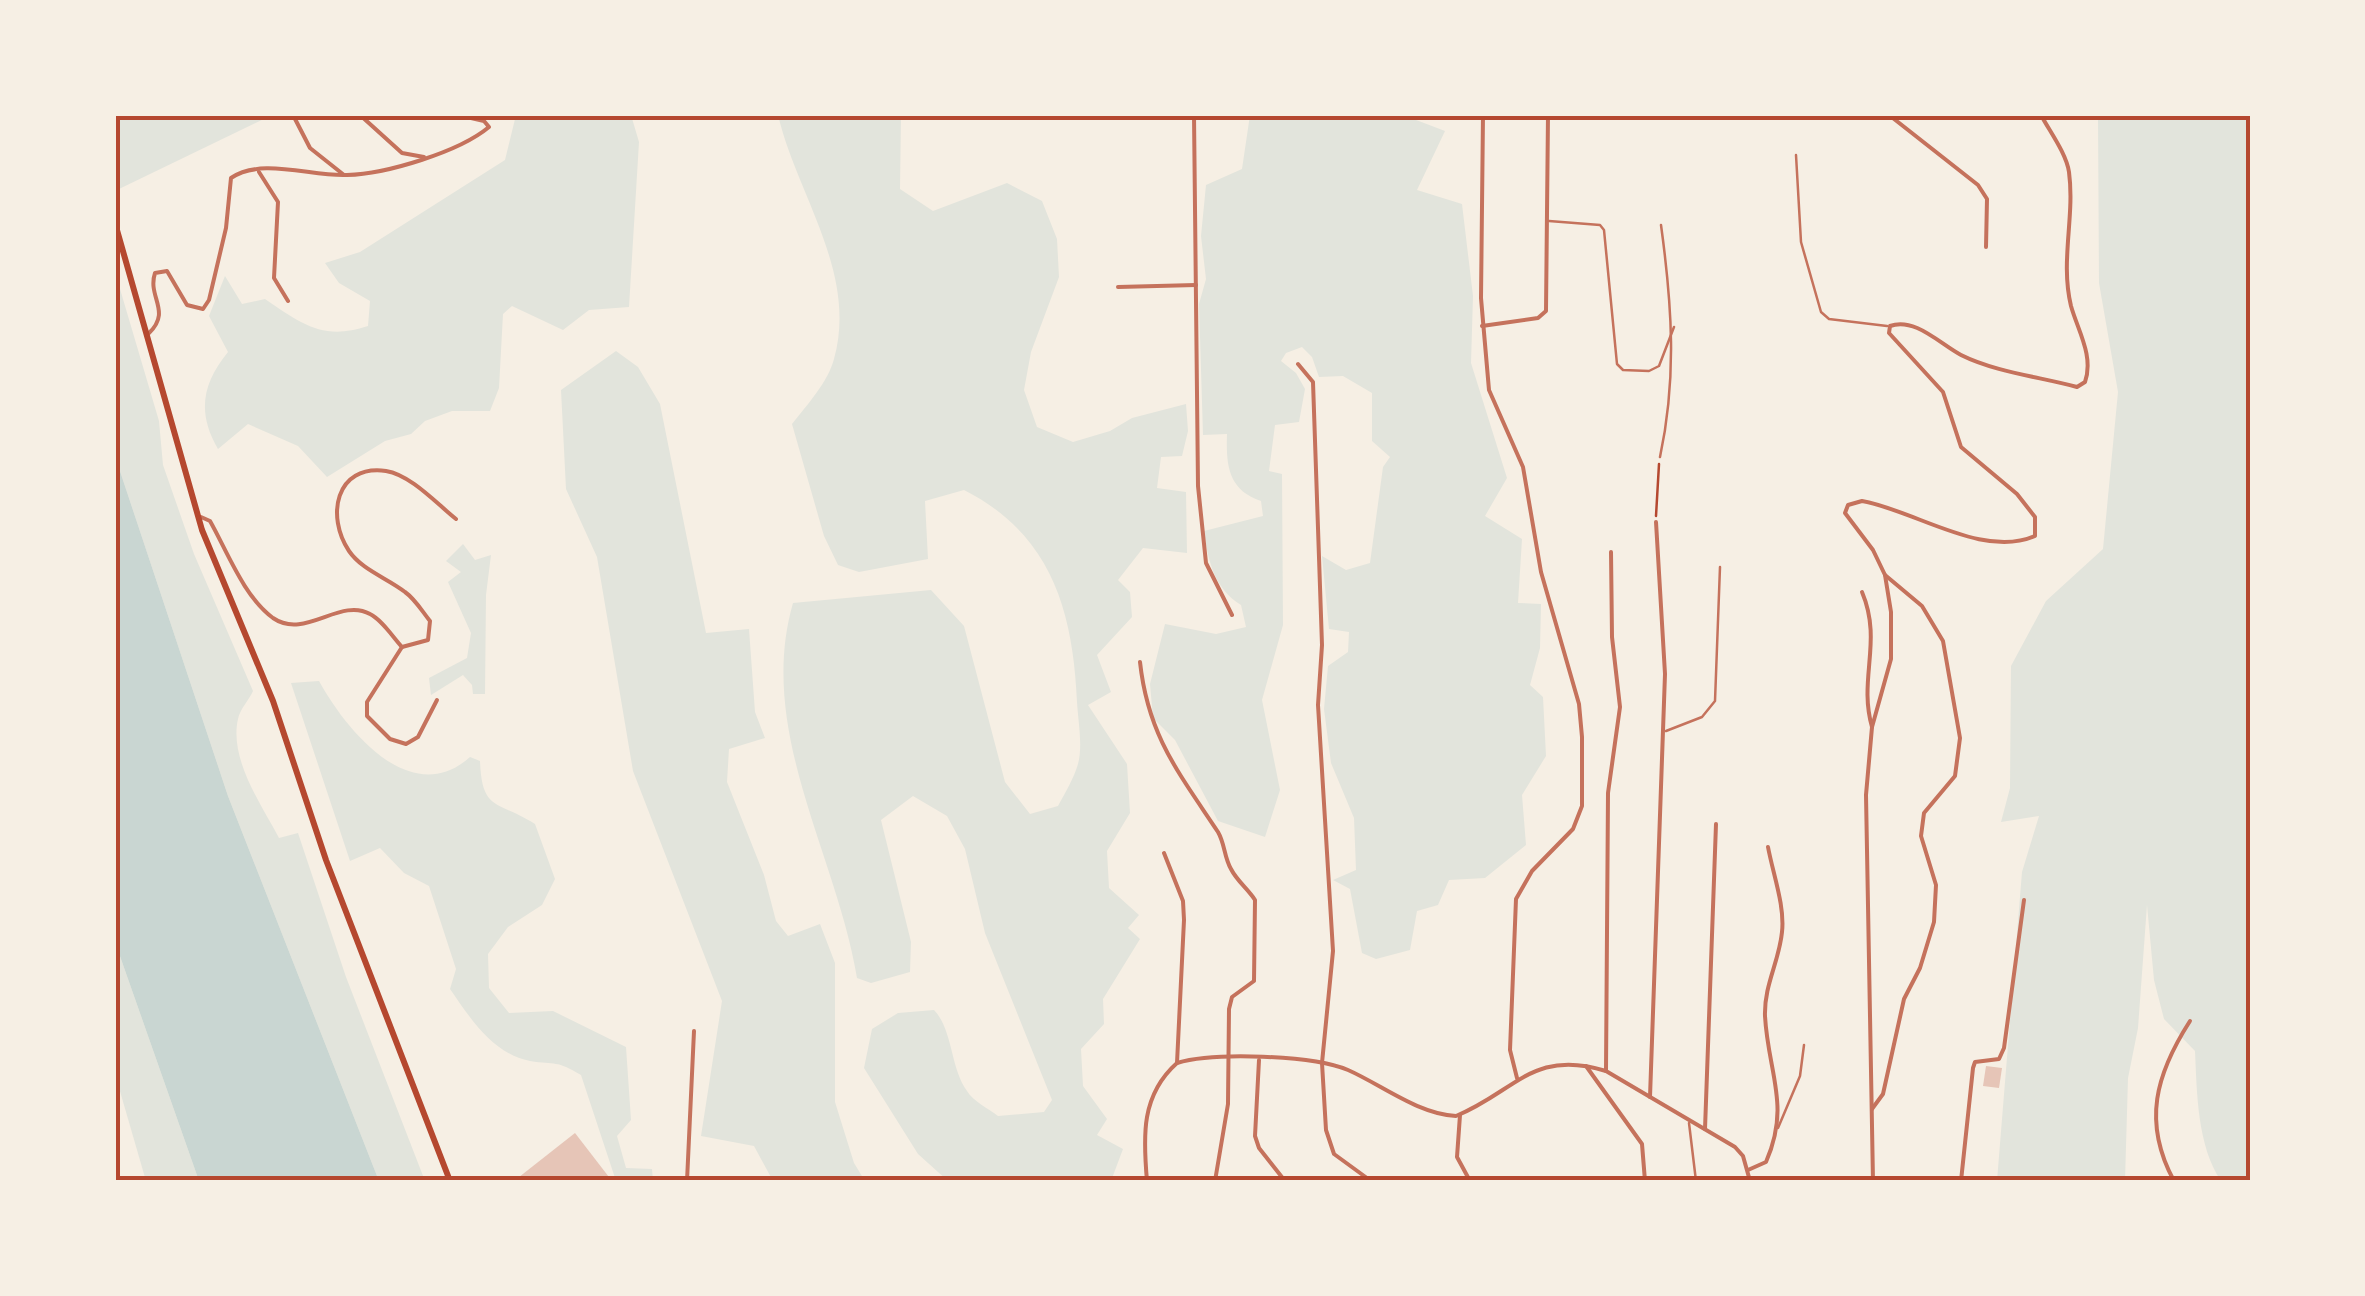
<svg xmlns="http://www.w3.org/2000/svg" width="2365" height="1296" viewBox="0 0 2365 1296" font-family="Roboto,sans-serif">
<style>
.green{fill:#e2e4dc}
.water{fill:#c9d6d2}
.building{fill:#e6c5b7}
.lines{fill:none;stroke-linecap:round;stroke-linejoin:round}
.path{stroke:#b5482f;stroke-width:2.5}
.service{stroke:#c5725c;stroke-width:2.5}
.minor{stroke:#c5725c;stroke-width:4}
.primary{stroke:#b5482f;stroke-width:6}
.neatline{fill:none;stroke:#b5482f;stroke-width:4}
</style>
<rect width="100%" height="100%" fill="#f6efe4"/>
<g class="green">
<path d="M116 115H272L119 189Z"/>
<path d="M516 115H631L639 142 629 307 589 310 563 330 512 306 503 314 499 388 490 411H452L425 421 411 434 385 441 327 477 298 446 248 424 218 449C197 413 202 384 228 352L209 316 225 276 242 304 265 299C302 324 323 341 368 326L370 301 339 283 325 263 360 252 505 160Z"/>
<path d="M778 115H901L900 189 933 211 1007 183 1042 201 1057 239 1059 277 1031 352 1024 390 1037 427 1073 442 1110 431 1132 418 1186 404 1188 431 1182 456 1161 457 1157 488 1186 492 1187 553 1143 548 1118 580 1130 592 1132 617 1097 655 1111 692 1088 705 1127 764 1130 813 1107 851 1109 888 1139 915 1128 928 1140 939 1103 999 1104 1024 1081 1049 1083 1086 1107 1119 1097 1135 1123 1149 1111 1181H948L918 1154 864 1068 872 1029 898 1013 934 1010C953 1030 950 1067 967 1091 973 1101 989 1109 998 1116L1044 1112 1052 1100 985 933 965 849 947 816 913 796 881 820 911 942 910 972 871 983 857 978C837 855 756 731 793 603L931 590 964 626 1005 782 1030 814 1058 806C1065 793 1074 778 1078 764 1083 746 1078 720 1077 702 1073 610 1051 534 964 490L925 501 928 559 859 572 838 565 824 536 792 424C807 405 828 382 834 359 858 273 797 195 778 115Z"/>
<path d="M1250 115H1403L1445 131 1417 190 1462 204 1473 296 1471 363 1507 478 1485 516 1522 539 1518 603 1541 604 1540 648 1530 685 1543 697 1546 756 1522 795 1526 845 1485 878 1449 880 1438 905 1417 911 1410 950 1376 959 1362 953 1350 889 1333 880 1356 870 1354 818 1331 763 1324 709 1328 666 1348 652 1349 632 1329 629 1322 556 1346 570 1370 563 1383 467 1390 457 1372 441V393L1343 376 1319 377 1312 357 1302 347 1286 353 1281 361 1296 373 1305 389 1299 422 1275 425 1269 471 1282 474 1283 625 1262 700 1280 790 1265 837 1218 821 1175 740 1153 718 1150 684 1165 624 1216 634 1246 627 1241 605C1214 588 1208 561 1204 531L1263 516 1261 501C1228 490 1226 465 1227 434L1203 435 1199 304 1206 279 1201 236 1206 185 1242 169Z"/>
<path d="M2103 115H2250V1181H2221C2197 1145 2197 1093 2195 1051L2164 1019 2154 980 2147 905 2138 1028 2128 1078 2125 1181H1997L2022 872 2039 816 2001 822 2010 788 2011 666 2046 601 2103 549 2118 392 2099 283 2098 117Z"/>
<path d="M115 272 159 421 163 465 194 554 253 691C249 700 240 709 238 719 229 759 261 804 279 838L298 833 346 977 425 1181H379L228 796 115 456Z"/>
<path d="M616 351 638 367 660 404 706 633 749 629 755 712 765 738 729 749 727 782 764 875 776 921 788 936 820 924 835 963V1102L854 1163 865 1181H773L754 1146 701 1136 722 1001 633 771 597 557 566 489 561 390Z"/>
<path d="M463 544 475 560 491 555 486 595 485 694H473L472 685 463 675 431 695 429 678 467 658 471 633 448 582 461 572 446 561Z"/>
<path d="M319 681C346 730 411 810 470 757L480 761C482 812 497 800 535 824L555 879 542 905 508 927 488 954 489 988 509 1013 553 1011 626 1047 631 1120 617 1136 626 1168 652 1169 653 1181H616L581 1075C556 1060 556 1065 530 1061 493 1054 470 1018 450 989L456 969 429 886 404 873 380 848 350 861 291 683Z"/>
<path d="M115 942 199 1181H146L115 1074Z"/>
</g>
<path class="water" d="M115 456 228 796 379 1181H199L115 942Z"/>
<g class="building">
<path d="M1986 1066 2002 1068 1999 1088 1983 1086Z"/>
<path d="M575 1133 612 1181H514Z"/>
</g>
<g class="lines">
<path class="path" d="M1656 516 1659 464"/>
<g class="service">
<path d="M1796 155 1801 242 1821 312 1829 319 1887 326"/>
<path d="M1549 221 1600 225 1604 230 1617 364 1623 370 1649 371 1659 366 1674 327"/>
<path d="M1660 457C1677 378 1672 305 1661 225"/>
<path d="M1666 731 1702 717 1715 701 1720 567"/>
<path d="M1689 1123 1696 1181"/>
<path d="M1778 1128 1800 1076 1804 1045"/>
</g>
<g class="minor">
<path d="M293 115 310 148 344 175"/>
<path d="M360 115 402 153 424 157"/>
<path d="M1194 115 1198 486 1206 563 1232 615"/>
<path d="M1483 115 1481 298 1489 390 1523 467 1541 572 1579 704 1582 737V806L1573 829 1532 871 1516 899 1510 1050 1517 1078"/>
<path d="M1889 115 1978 185 1987 199 1986 247"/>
<path d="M259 172 278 202 274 278 288 301"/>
<path d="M1118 287 1196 285"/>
<path d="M1482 326 1538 318 1546 311 1548 115"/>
<path d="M149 333C172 311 147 297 155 273L167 271 187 305 203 309 209 300 226 228 231 178C262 157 312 177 347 175 386 174 459 152 489 127L484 121 458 115"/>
<path d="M1298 364 1313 382 1322 645 1318 705 1333 951 1322 1063 1326 1130 1334 1154 1371 1181"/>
<path d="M201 517 210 521C227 551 244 597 273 618 305 640 340 597 370 614 382 620 392 636 402 647L428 640 430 621C422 611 415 599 405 592 387 578 362 570 349 551 326 517 335 464 386 471 411 475 437 504 456 519"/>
<path d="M1862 592C1883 642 1858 678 1872 727"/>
<path d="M402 647 367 702V716L390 739 406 744 418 737 437 700"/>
<path d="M1140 662C1148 736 1179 773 1218 832 1225 844 1224 857 1231 869 1237 881 1248 889 1255 900L1254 981 1232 997 1229 1009 1228 1104 1215 1181"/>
<path d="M1164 853 1183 901 1184 920 1177 1063"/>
<path d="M1259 1060 1255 1136 1259 1148 1285 1181"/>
<path d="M1586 1066 1642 1144 1645 1181"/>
<path d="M1606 1071 1608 793 1620 707 1612 637 1611 552"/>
<path d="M1650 1097 1665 674 1656 522"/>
<path d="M1872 1109 1883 1094 1904 999 1920 968 1934 922 1936 885 1921 836 1924 813 1955 776 1960 738 1943 641 1922 606 1885 575"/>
<path d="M1460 1115 1457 1157 1470 1181"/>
<path d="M1705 1129 1716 824"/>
<path d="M1748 1170 1766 1162C1791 1105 1768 1073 1765 1016 1764 985 1779 962 1782 932 1785 906 1773 874 1768 847"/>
<path d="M687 1181 694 1031"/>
<path d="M1147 1181C1143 1136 1141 1095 1177 1063 1214 1052 1312 1055 1348 1070 1382 1085 1418 1114 1456 1116 1515 1092 1533 1048 1606 1071L1735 1147 1743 1156 1750 1181"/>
<path d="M1873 1181 1866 795 1872 727 1891 659V612L1885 575 1873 550 1845 513 1848 505 1862 501C1914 510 1983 559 2035 536V517L2017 494 1961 447 1943 392 1889 333 1890 326C1915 317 1940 344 1961 355 1995 372 2040 377 2077 387L2085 382C2094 356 2078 331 2071 306 2060 261 2075 217 2069 172 2066 153 2050 132 2041 115"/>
<path d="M1961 1181 1973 1068 1975 1062 1999 1059 2004 1048 2024 900"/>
<path d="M2174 1181C2142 1122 2156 1074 2190 1021"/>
</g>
<path class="primary" d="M115 223 202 530 273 701 326 860 450 1181"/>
</g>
<rect width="2365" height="1296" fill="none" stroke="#f6efe4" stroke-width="235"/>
<rect x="118" y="118" width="2130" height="1060" class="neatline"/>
</svg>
